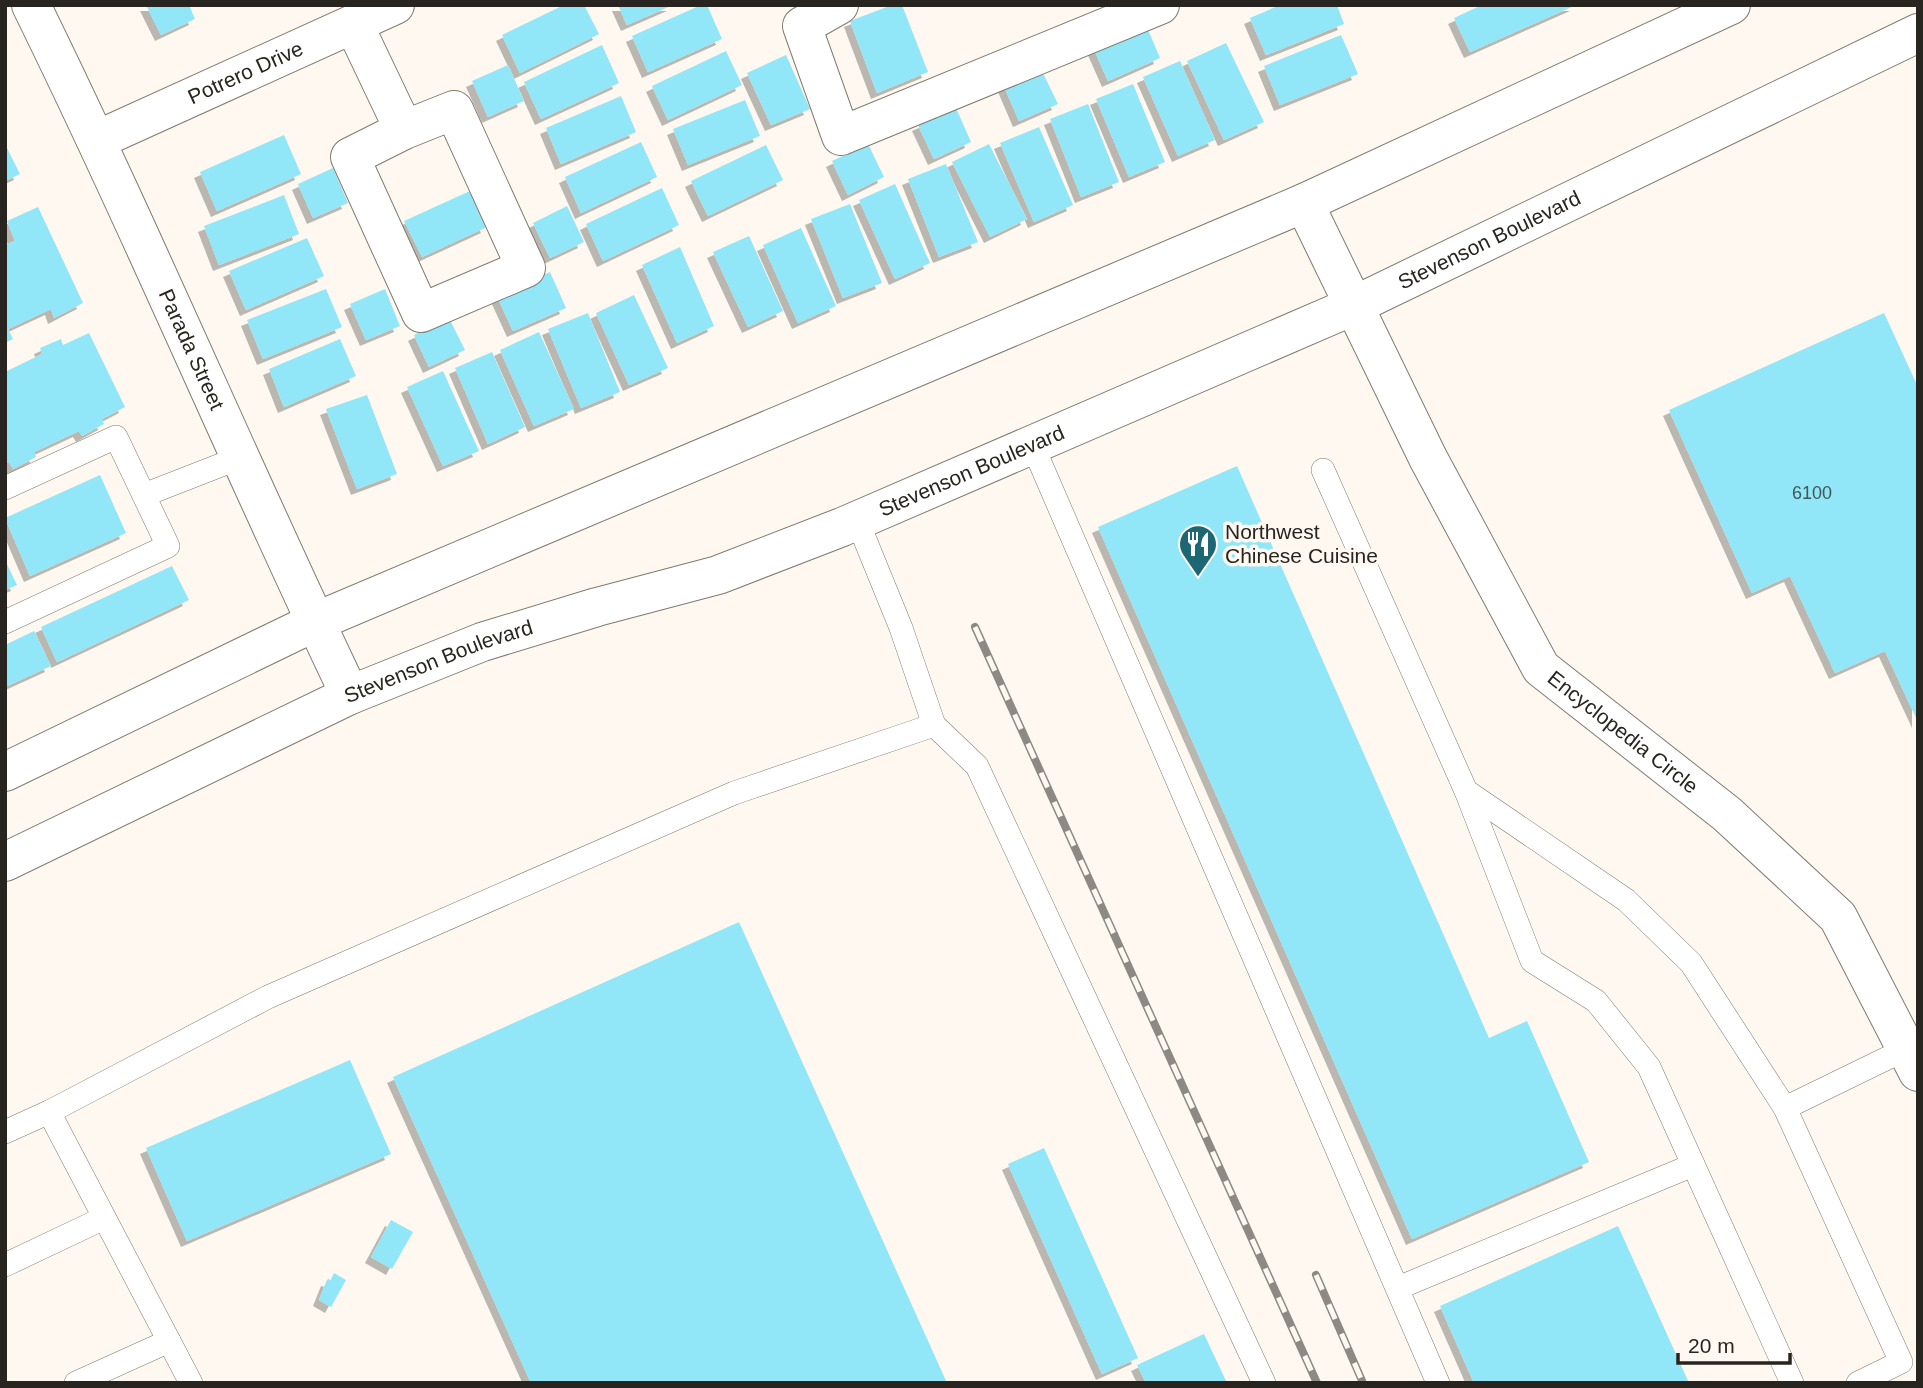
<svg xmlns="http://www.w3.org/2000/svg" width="1923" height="1388" viewBox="0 0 1923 1388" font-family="Helvetica,sans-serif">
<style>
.building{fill:#91e6f8;filter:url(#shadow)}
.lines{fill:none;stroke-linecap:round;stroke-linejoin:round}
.service-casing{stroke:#807a70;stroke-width:24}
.minor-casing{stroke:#807a70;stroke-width:40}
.secondary-casing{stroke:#807a70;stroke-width:40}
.service{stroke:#fff;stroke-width:23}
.minor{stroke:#fff;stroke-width:38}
.secondary{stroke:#fff;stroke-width:38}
.rail-casing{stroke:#8d8983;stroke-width:8}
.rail{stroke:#fef8f0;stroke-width:5;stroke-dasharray:16;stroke-linecap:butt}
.labels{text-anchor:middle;stroke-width:7;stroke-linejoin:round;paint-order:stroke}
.number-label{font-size:18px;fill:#425557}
.street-label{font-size:21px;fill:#282521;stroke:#fef8f0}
.poi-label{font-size:21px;fill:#282521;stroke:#fef8f0;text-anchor:start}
</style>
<defs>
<filter id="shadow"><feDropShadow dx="-6" dy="6" stdDeviation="0" flood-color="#0004"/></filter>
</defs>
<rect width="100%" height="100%" fill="#fef8f0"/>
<g class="building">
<path d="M146 5H189L195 19 161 35Z"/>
<path d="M564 5H584L599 34 520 73 502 35Z"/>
<path d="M618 5H673L627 25Z"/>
<path d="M701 5H707L722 39 648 72 632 36Z"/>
<path d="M892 5H902L928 72 877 93 850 21Z"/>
<path d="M1280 5H1337L1344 24 1266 55 1250 18Z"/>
<path d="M1482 5H1576L1470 52 1454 18Z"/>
<path d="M1146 25 1160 58 1108 81 1093 47Z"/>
<path d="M1341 35 1358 74 1280 105 1264 66Z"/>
<path d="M1226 43 1264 122 1224 140 1187 61Z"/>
<path d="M602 45 619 83 541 119 524 82Z"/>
<path d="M726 51 742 85 668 120 652 86Z"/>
<path d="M786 55 810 109 771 125 747 73Z"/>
<path d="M1180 61 1215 140 1178 156 1143 77Z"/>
<path d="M508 65 524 101 488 117 472 81Z"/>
<path d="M1041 69 1058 104 1019 121 1004 86Z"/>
<path d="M1133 84 1165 162 1129 177 1096 99Z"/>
<path d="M621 96 636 132 561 164 546 128Z"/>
<path d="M745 100 760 136 688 165 673 129Z"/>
<path d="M1088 104 1119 182 1081 197 1050 119Z"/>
<path d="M956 108 971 142 934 159 918 125Z"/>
<path d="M1039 127 1073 205 1034 222 1000 143Z"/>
<path d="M284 135 301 174 217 211 200 172Z"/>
<path d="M641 142 657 177 581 213 565 177Z"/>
<path d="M5 144 20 174 5 181Z"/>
<path d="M868 144 884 177 848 195 832 161Z"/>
<path d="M989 144 1027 219 990 237 952 162Z"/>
<path d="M766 145 783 180 708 216 691 181Z"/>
<path d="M946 164 978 242 939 257 908 179Z"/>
<path d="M333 168 348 203 313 218 298 184Z"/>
<path d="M895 184 930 263 895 279 859 200Z"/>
<path d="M662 188 679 225 603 261 586 224Z"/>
<path d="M470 191 487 227 422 257 404 221Z"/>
<path d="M284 195 299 234 219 265 204 226Z"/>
<path d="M850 204 882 283 843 298 811 219Z"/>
<path d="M567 206 584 242 550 258 533 223Z"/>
<path d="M38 207 83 303 54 318 51 309 8 329 13 339 5 343V245L15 241 7 221Z"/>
<path d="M801 228 836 306 798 323 763 245Z"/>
<path d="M749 236 783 311 748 327 713 252Z"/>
<path d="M307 238 324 276 246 310 229 271Z"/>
<path d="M680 247 714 326 677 343 642 265Z"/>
<path d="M550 272 566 308 513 331 497 296Z"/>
<path d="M326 289 342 327 263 359 247 320Z"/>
<path d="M385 289 400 326 366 340 350 304Z"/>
<path d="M634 295 668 368 629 385 596 313Z"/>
<path d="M588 313 620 392 581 408 548 329Z"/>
<path d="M1884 313 1918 387V722L1885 651 1835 673 1790 576 1752 593 1669 410Z"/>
<path d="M449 318 465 350 429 367 414 335Z"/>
<path d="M539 332 574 409 534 426 500 350Z"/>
<path d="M89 333 125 407 102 419 104 424 82 436 79 431 34 452 36 457 13 469 9 462 5 463V372L42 354 40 348 61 339 63 345Z"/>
<path d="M340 339 356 376 284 407 269 369Z"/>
<path d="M492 352 525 427 488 444 455 368Z"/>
<path d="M443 371 479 451 443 466 407 387Z"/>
<path d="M367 395 397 474 357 489 326 409Z"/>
<path d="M1237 466 1489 1038 1527 1021 1589 1162 1412 1239 1098 527Z"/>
<path d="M100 475 126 533 30 576 5 518Z"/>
<path d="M5 560 17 585 5 590Z"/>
<path d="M172 566 189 600 57 662 41 627Z"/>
<path d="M34 631 51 666 5 687V645Z"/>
<path d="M739 922 947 1383H531L393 1077Z"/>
<path d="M350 1060 391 1154 187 1241 146 1148Z"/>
<path d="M1044 1148 1138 1358 1102 1374 1008 1164Z"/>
<path d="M391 1220 413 1232 392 1269 371 1257Z"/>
<path d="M1618 1226 1689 1383H1474L1440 1306Z"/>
<path d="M334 1273 346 1280 331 1307 319 1300 327 1280 330 1281Z"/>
<path d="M1204 1334 1227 1383H1146L1137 1365Z"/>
</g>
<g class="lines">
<defs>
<g id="service">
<path d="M1032 444 1438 1383"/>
<path d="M1323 470 1466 791 1626 900 1691 963 1785 1108 1906 1049"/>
<path d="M5 488 116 437 168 546 5 622"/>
<path d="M144 495 239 458"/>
<path d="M857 520 901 628 934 725 977 766 1264 1383"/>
<path d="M1466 791 1532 961 1596 1001 1649 1067 1792 1383"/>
<path d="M1785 1108 1901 1362 1858 1383"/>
<path d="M49 1112 191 1383"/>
<path d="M5 1132 49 1112 268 997 734 793 934 725"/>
<path d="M5 1265 104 1218"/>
<path d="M1398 1288 1693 1165"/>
<path d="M76 1383 169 1341"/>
</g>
<g id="minor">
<path id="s1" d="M31 5C143 233 241 467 350 695"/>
<path d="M839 5 802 26 841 136 1160 5"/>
<path d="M354 25 404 130 454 110 526 268 421 313 350 157 404 130"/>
<path id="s2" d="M97 140 395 5"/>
<path id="s3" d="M1304 203 1428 458 1541 668 1727 814 1838 917 1918 1072"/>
</g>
<g id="secondary">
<path d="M5 772 315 622 1304 203 1731 5"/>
<path id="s4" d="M5 862 350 695 482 642 597 607 718 575 842 527 1353 306 1918 33"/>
</g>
</defs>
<use href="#service" class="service-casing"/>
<use href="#minor" class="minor-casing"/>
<use href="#secondary" class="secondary-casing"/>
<use href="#service" class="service"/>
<use href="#minor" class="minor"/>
<use href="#secondary" class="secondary"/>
<defs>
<g id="rail">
<path d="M975 627 1317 1383"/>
<path d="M1316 1275 1363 1383"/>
</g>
</defs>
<use href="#rail" class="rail-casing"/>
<use href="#rail" class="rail"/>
</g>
<defs>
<symbol id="restaurant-pin" viewBox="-11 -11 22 30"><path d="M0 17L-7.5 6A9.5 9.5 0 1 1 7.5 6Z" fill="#1d6673" stroke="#fef8f0"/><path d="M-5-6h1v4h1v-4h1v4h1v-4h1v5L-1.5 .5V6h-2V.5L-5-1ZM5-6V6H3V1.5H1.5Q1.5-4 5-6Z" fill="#fff"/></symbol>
</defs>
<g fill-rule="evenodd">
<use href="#restaurant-pin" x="1176" y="522" width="44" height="60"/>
</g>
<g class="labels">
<g class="number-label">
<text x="1812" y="499">6100</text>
</g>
<g class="street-label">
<text dy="7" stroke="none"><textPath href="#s2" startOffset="163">Potrero Drive</textPath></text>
<text dy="7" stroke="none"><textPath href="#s4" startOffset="1612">Stevenson Boulevard</textPath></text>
<text dy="7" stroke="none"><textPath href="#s1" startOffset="380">Parada Street</textPath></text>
<text dy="7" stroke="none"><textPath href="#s4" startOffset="1045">Stevenson Boulevard</textPath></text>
<text dy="7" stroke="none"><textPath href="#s4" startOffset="478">Stevenson Boulevard</textPath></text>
<text dy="7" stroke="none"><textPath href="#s3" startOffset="626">Encyclopedia Circle</textPath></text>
</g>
<g class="poi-label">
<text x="1225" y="539">Northwest<tspan x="1225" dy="24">Chinese Cuisine</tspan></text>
</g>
</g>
<rect width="1923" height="1388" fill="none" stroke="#282521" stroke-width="14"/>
<path d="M1678 1353v10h112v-10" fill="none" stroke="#282521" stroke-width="3.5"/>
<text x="1688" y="1353" font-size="21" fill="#282521" stroke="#fef8f0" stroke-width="5" paint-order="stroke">20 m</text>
</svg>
